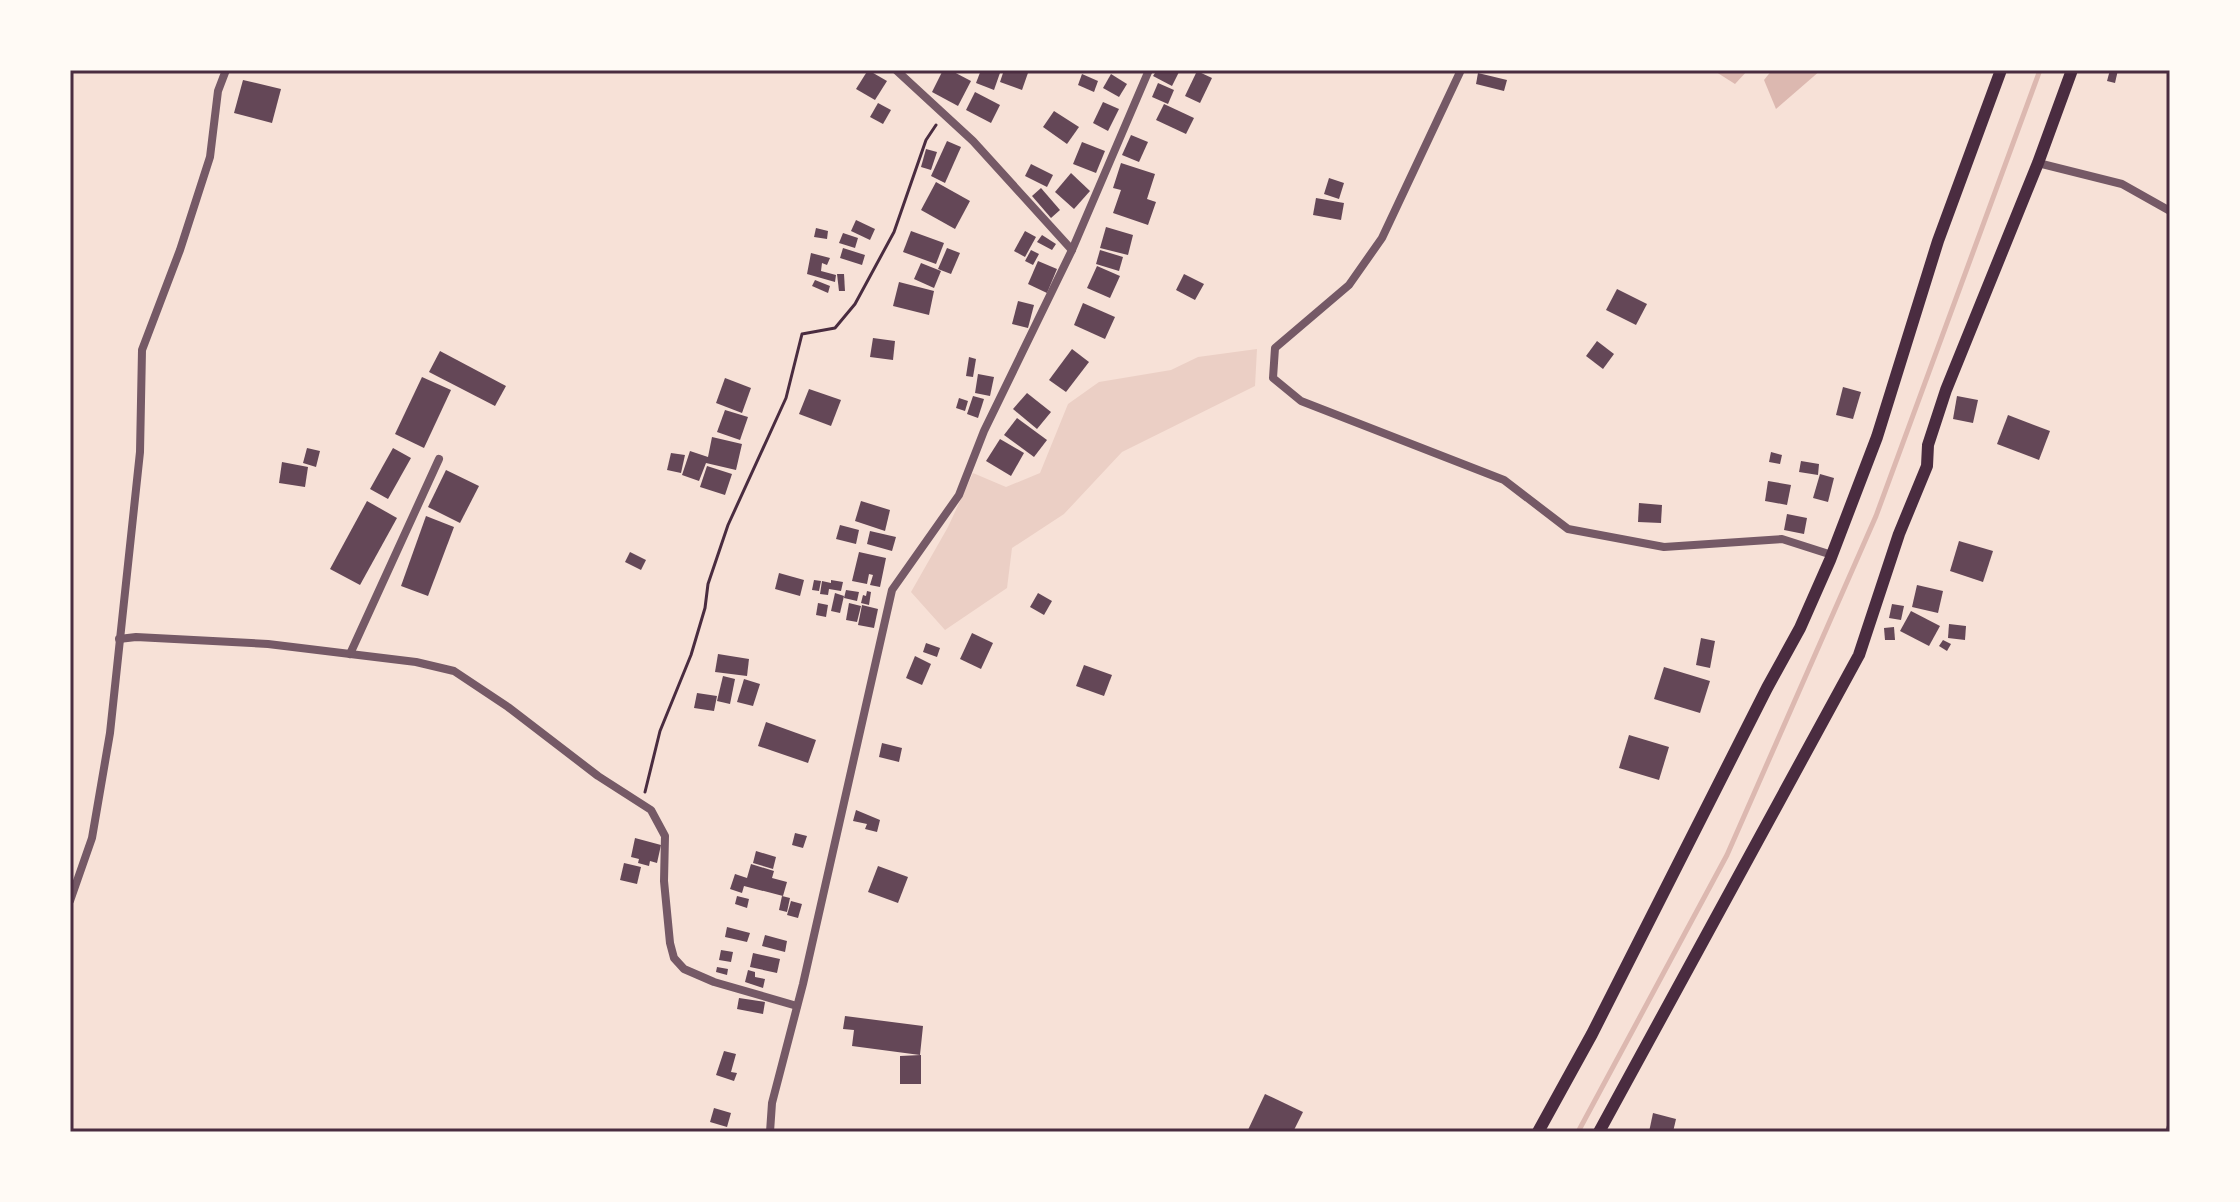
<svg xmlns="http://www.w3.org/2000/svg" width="2240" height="1202" viewBox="0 0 2240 1202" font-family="'Noto Sans',sans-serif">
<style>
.green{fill:#ebcfc5}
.water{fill:#dcb8b0}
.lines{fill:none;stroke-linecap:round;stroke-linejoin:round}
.stream{stroke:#dcb8b0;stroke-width:5}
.building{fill:#644757}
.path{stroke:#4a2c40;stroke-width:3}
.minor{stroke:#755966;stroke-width:8}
.secondary{stroke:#4a2c40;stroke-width:12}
.neatline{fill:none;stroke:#4a2c40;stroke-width:3}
</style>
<rect width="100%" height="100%" fill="#f7e1d7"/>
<path class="green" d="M1257 349 1255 386 1122 452 1064 514 1012 548 1007 588 945 630 911 592 948 527 973 473 1006 487 1040 473 1068 404 1099 382 1171 370 1198 357Z"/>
<g class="water">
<path d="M1713 70H1748L1735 84Z"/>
<path d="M1772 70H1821L1776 109 1764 80Z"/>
</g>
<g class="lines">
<path class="stream" d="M1578 1132 1727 855 1876 516 2040 70"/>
</g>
<g class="building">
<path d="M868 70 887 81 875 100 856 89Z"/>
<path d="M943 70H950L971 81 958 106 932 92Z"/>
<path d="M981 70H1001L994 90 976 83Z"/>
<path d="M1004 70H1029L1022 90 1000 82Z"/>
<path d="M1157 70H1180L1172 86 1153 76Z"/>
<path d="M2110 70H2118L2115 83 2107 81Z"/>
<path d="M1197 71 1212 78 1200 103 1185 96Z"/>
<path d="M1478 73 1507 80 1504 91 1476 84Z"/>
<path d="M1082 74 1098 81 1094 92 1078 85Z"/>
<path d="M1111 74 1127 84 1119 97 1103 88Z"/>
<path d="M243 80 281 89 272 123 234 113Z"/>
<path d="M1158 83 1174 90 1168 104 1152 97Z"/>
<path d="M975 92 1000 105 991 123 966 110Z"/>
<path d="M1103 102 1119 109 1108 131 1093 123Z"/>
<path d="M878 103 891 110 883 124 870 117Z"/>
<path d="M1164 104 1194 118 1186 134 1156 120Z"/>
<path d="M1054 111 1079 127 1067 144 1043 127Z"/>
<path d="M1131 135 1148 142 1139 162 1122 155Z"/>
<path d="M947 141 961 147 945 183 931 176Z"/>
<path d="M1082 142 1105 151 1096 173 1073 164Z"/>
<path d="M926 149 937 152 931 170 921 167Z"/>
<path d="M1121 163 1155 174 1147 199 1156 202 1148 225 1113 213 1121 190 1113 188Z"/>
<path d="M1031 164 1053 175 1047 187 1025 176Z"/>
<path d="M1071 173 1090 191 1074 209 1055 192Z"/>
<path d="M1329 178 1344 183 1339 199 1324 194Z"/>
<path d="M936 182 970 201 955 229 921 210Z"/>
<path d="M1041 188 1060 210 1051 218 1032 196Z"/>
<path d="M1316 198 1344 203 1341 220 1313 215Z"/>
<path d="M856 220 875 229 870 240 851 231Z"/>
<path d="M1106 227 1133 235 1128 255 1100 248Z"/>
<path d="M816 228 828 231 827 239 814 237Z"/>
<path d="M911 231 944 243 936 264 903 252Z"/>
<path d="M1025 231 1036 237 1025 257 1014 251Z"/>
<path d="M843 233 858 238 855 248 839 243Z"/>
<path d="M1042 235 1056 244 1052 250 1037 242Z"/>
<path d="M843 248 865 255 862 265 840 258Z"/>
<path d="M947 248 960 253 951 274 938 269Z"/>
<path d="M1031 250 1039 254 1033 265 1025 261Z"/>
<path d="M1100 250 1123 257 1119 271 1096 264Z"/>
<path d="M811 253 830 258 827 265 822 263 821 271 836 275 835 282 807 274Z"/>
<path d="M1038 261 1057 269 1047 293 1028 284Z"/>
<path d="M921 263 941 271 934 288 914 279Z"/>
<path d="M1097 266 1120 276 1110 298 1087 288Z"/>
<path d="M837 274H844L845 291H839Z"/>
<path d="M1184 274 1204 284 1195 300 1176 290Z"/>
<path d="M815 280 830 286 828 293 812 286Z"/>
<path d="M899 282 934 291 929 315 893 306Z"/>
<path d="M1617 289 1647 304 1636 325 1606 310Z"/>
<path d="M1018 301 1034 305 1028 328 1012 324Z"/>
<path d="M1083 303 1115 317 1105 339 1074 325Z"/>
<path d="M873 338 895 341 893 360 870 357Z"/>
<path d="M1597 341 1614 354 1603 369 1586 356Z"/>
<path d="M1072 349 1089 362 1066 392 1049 380Z"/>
<path d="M440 351 506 386 495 406 429 372Z"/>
<path d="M969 357 976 359 973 377 966 376Z"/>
<path d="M978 374 994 377 990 396 975 393Z"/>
<path d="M422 377 451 390 424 448 395 434Z"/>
<path d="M725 378 751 388 742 413 716 403Z"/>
<path d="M1843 387 1861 392 1853 419 1836 415Z"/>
<path d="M809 389 841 400 831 426 799 414Z"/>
<path d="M1027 393 1051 412 1037 429 1013 409Z"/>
<path d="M973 396 984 399 978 418 967 414Z"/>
<path d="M1957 396 1978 400 1973 423 1953 419Z"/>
<path d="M959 398 968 401 965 411 956 408Z"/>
<path d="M725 410 748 417 740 440 717 432Z"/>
<path d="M2008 415 2050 431 2039 460 1997 444Z"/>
<path d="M1017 418 1047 440 1034 457 1004 435Z"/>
<path d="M712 437 742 444 736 470 706 463 699 481 682 475 690 451 708 457Z"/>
<path d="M1000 439 1024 453 1011 476 986 461Z"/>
<path d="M307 448 320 451 316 467 303 463Z"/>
<path d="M393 448 411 458 388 499 370 489Z"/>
<path d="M1771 452 1782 455 1780 464 1769 462Z"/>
<path d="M671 453 685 455 681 473 667 470Z"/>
<path d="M1801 461 1819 464 1818 475 1799 472Z"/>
<path d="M282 462 308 467 305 487 279 483Z"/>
<path d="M707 466 732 474 725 495 700 487Z"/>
<path d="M446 470 479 486 460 523 428 507Z"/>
<path d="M1820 474 1834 478 1828 502 1813 498Z"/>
<path d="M1768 481 1791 485 1787 505 1765 501Z"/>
<path d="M367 501 397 518 360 585 330 569Z"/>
<path d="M861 501 890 510 885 531 855 521Z"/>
<path d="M1639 503 1662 505 1661 523 1638 522Z"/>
<path d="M1787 514 1807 518 1804 534 1784 530Z"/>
<path d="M426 516 454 527 428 596 401 586Z"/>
<path d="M840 525 859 530 856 544 836 539Z"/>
<path d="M870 531 896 537 892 551 867 544Z"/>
<path d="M1959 541 1993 551 1983 582 1950 571Z"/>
<path d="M630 552 646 560 641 570 625 562Z"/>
<path d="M859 552 886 558 880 587 870 585 873 575 869 574 867 584 852 581Z"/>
<path d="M779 573 804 580 800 596 775 589Z"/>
<path d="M814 580 821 581 819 591 812 590Z"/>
<path d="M831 580 843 582 841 591 829 589 828 595 820 594 822 581 831 583Z"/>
<path d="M1917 585 1943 591 1938 613 1912 607Z"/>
<path d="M846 590 859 592 857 601 844 598Z"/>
<path d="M867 591 871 592 869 605 861 603 863 595 866 596Z"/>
<path d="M835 593 844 596 840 613 831 611Z"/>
<path d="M1038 593 1052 601 1044 615 1030 607Z"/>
<path d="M818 603 828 605 826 617 816 615Z"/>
<path d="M849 603 861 606 857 622 846 620Z"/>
<path d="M1892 604 1904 606 1901 620 1889 618Z"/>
<path d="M862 605 878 609 874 628 858 625Z"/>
<path d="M1911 611 1940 626 1929 646 1900 631Z"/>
<path d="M1949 624 1966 626 1965 640 1948 638Z"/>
<path d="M1894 627 1895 640H1885L1884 628Z"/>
<path d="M972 633 993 643 981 669 960 659Z"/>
<path d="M1701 638 1715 641 1710 668 1696 665Z"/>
<path d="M1943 640 1951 644 1947 651 1939 646Z"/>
<path d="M926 643 940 648 937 657 923 652Z"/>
<path d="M718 654 749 659 747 676 715 672Z"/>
<path d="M915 656 931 664 922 685 906 678Z"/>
<path d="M1084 665 1112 675 1104 696 1076 686Z"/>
<path d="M1664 667 1710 681 1700 713 1654 699Z"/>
<path d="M723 676 735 679 730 704 717 701Z"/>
<path d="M744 679 760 684 753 706 737 702Z"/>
<path d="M697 693 717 696 714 711 694 708Z"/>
<path d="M766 722 816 740 808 763 758 746Z"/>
<path d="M1629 735 1669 747 1659 780 1619 768Z"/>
<path d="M882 743 902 748 899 762 879 757Z"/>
<path d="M856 810 880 820 877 832 865 829 867 824 853 821Z"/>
<path d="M795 833 807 836 803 848 792 845Z"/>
<path d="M635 838 661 845 657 863 650 861 649 866 638 863 639 859 631 857Z"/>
<path d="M756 851 776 857 773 869 753 863Z"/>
<path d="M624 863 641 867 637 884 620 880Z"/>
<path d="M751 864 774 871 772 878 787 882 783 896 744 886 742 893 730 889 735 874 747 878Z"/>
<path d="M878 866 908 877 898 903 868 892Z"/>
<path d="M737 896 749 899 747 908 735 904Z"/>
<path d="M782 896 790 898 787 912 779 910Z"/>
<path d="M791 901 802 904 798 918 787 915Z"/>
<path d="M727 927 750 933 747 942 725 937Z"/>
<path d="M765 935 787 941 785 952 762 946Z"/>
<path d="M721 950 733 952 731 962 719 960Z"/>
<path d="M753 953 780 959 777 973 750 967Z"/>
<path d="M717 967 728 969 727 975 716 972Z"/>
<path d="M748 970 755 972V977L765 979 763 988 745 982Z"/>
<path d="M739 998 765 1002 763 1014 737 1009Z"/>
<path d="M845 1016 923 1026 920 1055 852 1046 854 1030 843 1029Z"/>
<path d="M724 1051 736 1054 731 1072 737 1073 734 1081 716 1075Z"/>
<path d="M921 1055V1084H900V1056Z"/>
<path d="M1265 1094 1303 1112 1293 1132H1247Z"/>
<path d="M714 1108 731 1113 727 1127 710 1122Z"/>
<path d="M1653 1113 1676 1119 1673 1132H1649Z"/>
</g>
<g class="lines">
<g class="path">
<path d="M645 792 660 731 691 655 705 608 708 584 728 525 786 398 802 334 835 328 855 304 894 232 926 140 936 125"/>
<path d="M2167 1132 2170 1119"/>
</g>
<g class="minor">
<path d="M1461 70 1382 238 1349 285 1275 348 1273 378 1301 401 1504 480 1568 529 1664 547 1782 539 1832 555"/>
<path d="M2038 163 2122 184 2170 211"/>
<path d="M1072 250 1149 70"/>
<path d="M119 639 136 637 268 644 416 662 454 671 508 707 598 776 651 810 665 836 664 881 670 943 674 958 684 969 714 982 797 1006"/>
<path d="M350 654 439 459"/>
<path d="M70 901 92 838 110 733 140 452 142 350 180 250 210 157 218 91 226 70"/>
<path d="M770 1132 772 1103 803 984 892 590 959 495 984 431 1072 250 973 141 896 70"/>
</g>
<g class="secondary">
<path d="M1538 1132 1592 1034 1767 688 1800 628 1830 560 1877 437 1938 241 2001 70"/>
<path d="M1599 1132 1859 655 1899 534 1927 466 1928 445 1946 390 2038 163 2072 70"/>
</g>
</g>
<rect width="2240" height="1202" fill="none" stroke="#fffaf5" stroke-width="144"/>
<rect x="72" y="72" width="2096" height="1058" class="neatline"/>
</svg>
